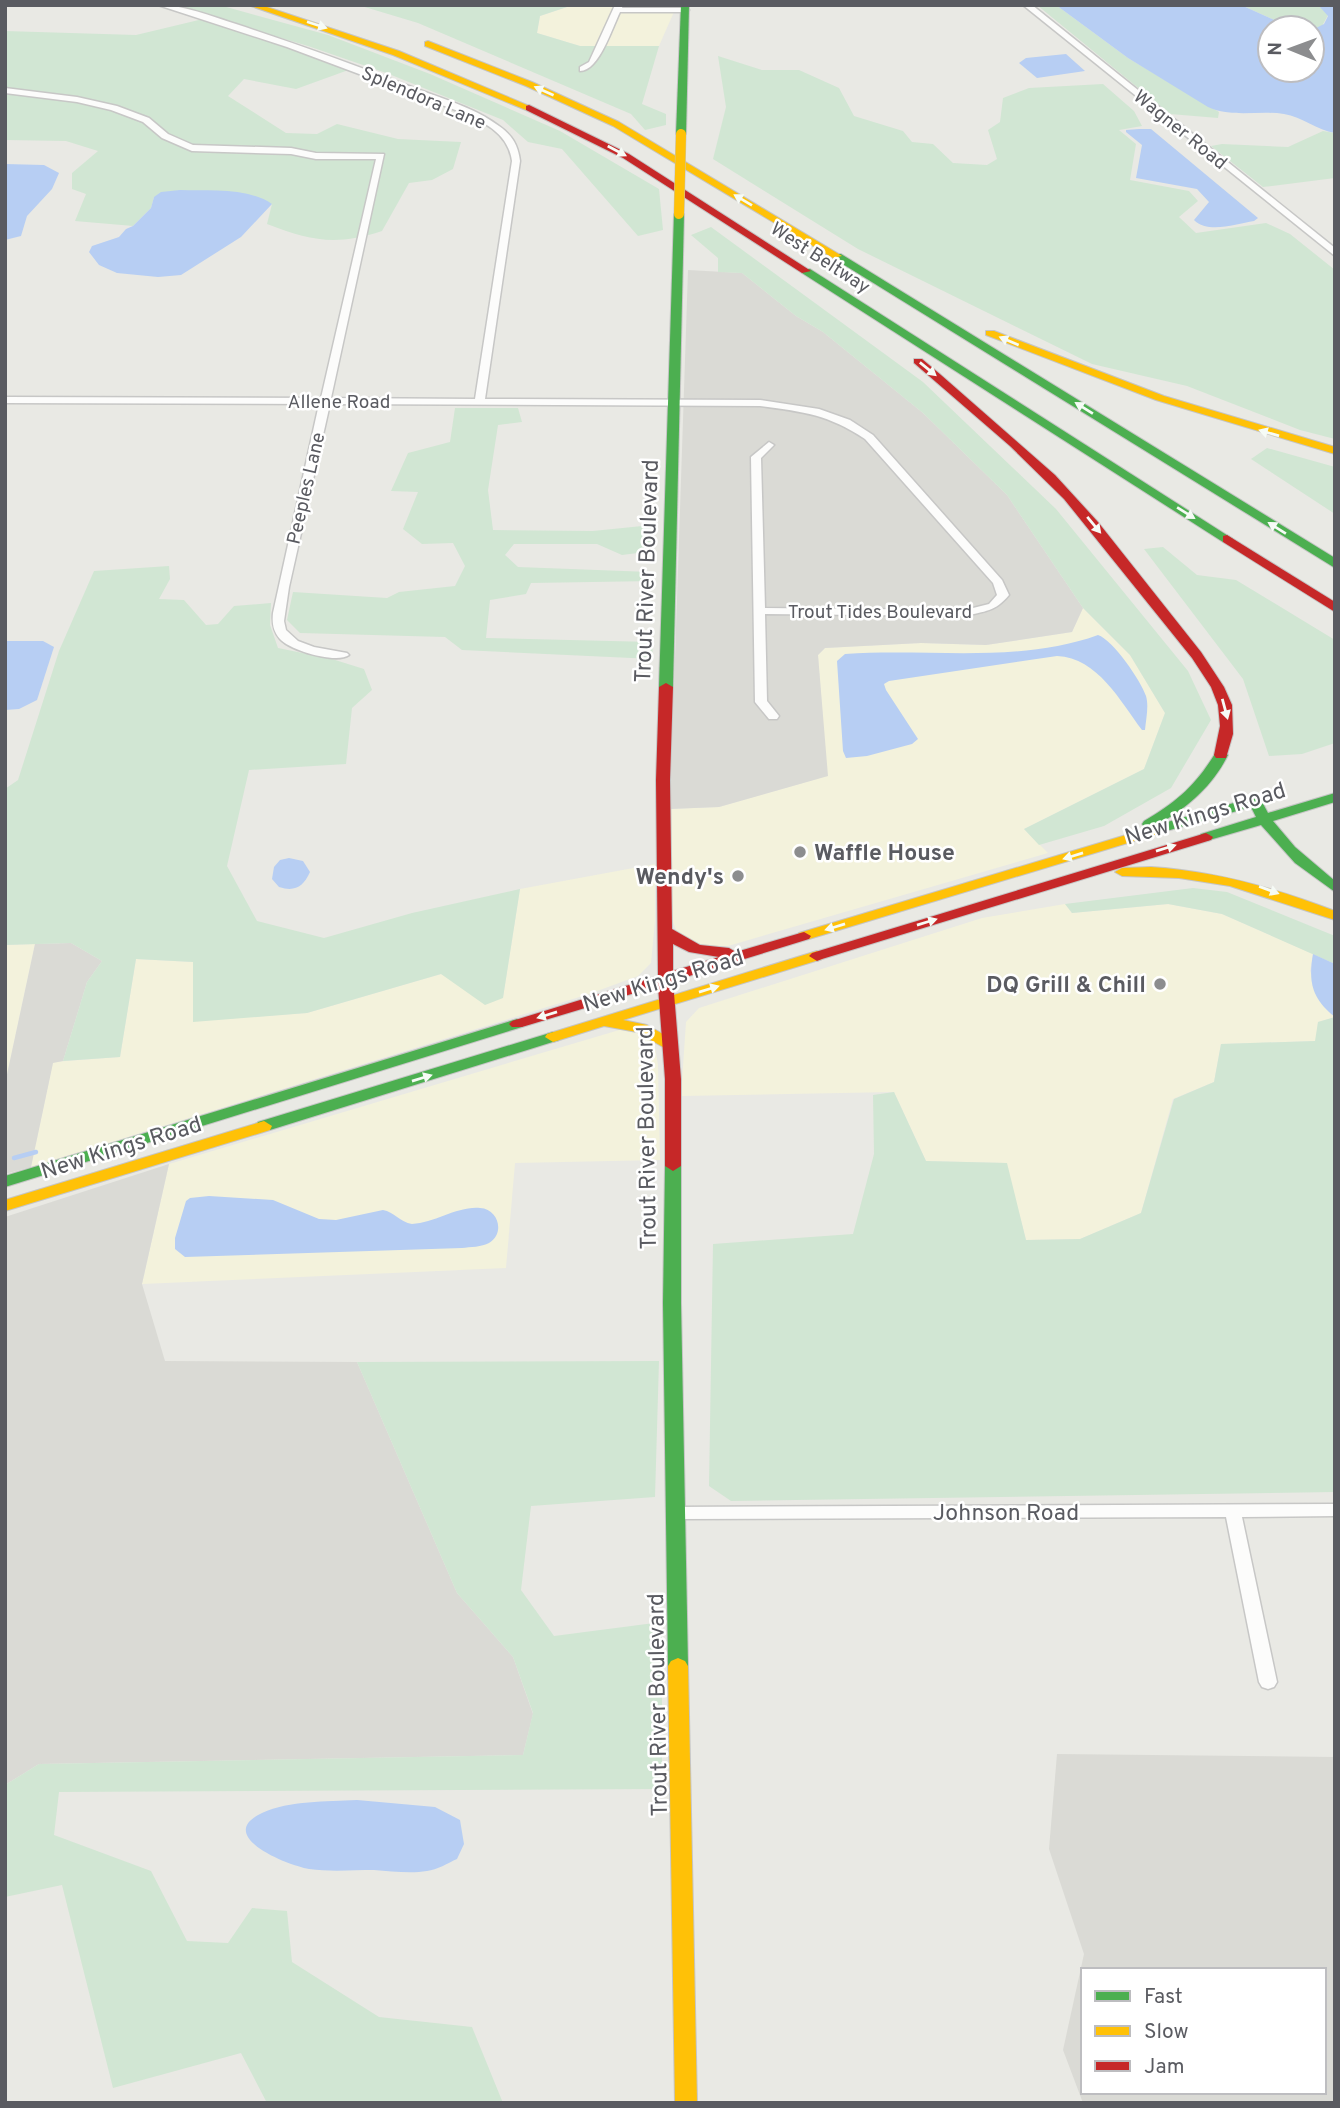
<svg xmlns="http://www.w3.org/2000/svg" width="1340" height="2108" viewBox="0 0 1340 2108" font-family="Overpass,sans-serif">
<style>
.commercial{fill:#f3f2dc}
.industrial{fill:#dadad5;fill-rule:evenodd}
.green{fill:#d1e6d3}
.water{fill:#b7cef3}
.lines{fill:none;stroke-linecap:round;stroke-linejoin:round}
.stream{stroke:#b7cef3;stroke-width:4.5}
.street-casing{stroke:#c7c7c6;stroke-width:3}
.fast-casing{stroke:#c5c5c5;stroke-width:2}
.slow-casing{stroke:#c5c5c5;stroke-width:2}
.jam-casing{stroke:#c5c5c5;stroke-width:2}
.street{fill:#fcfcfb;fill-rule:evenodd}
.fast{fill:#4caf50;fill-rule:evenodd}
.slow{fill:#ffc107;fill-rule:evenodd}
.jam{fill:#c62828;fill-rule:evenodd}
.slow-bridge-casing{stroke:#c5c5c5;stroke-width:11;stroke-linecap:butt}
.slow-bridge{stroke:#ffc107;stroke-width:10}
.oneway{fill:#f6fbf6}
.poi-dot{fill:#8c8d8f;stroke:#fff;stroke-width:2.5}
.labels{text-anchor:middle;stroke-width:5;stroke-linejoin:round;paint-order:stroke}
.far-street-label{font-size:19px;fill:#5a5b61;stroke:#fff}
.street-label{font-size:23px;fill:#5a5b61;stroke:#fff}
.poi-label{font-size:23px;font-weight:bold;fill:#5a5b61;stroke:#fff;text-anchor:end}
</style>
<rect width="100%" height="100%" fill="#e9e9e4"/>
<g class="commercial">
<path d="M573 5H677L659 46H580L537 33 540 16Z"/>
<path d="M1083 608 1130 655 1165 713 1144 769 1024 829 1048 853 728 946 706 947 677 933 671 916 670 809 719 807 827 776 818 655 825 648 921 643 986 645 1072 632Z"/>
<path d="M655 864V921L651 963 638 976 589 994 31 1167 53 1062 120 1057 136 959 193 962V1021L307 1013 441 974 503 997 520 889Z"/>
<path d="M1065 904 1072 913 1168 904 1222 914 1313 954 1310 971 1326 1009 1335 1017 1318 1022 1316 1041 1221 1044 1214 1082 1173 1099 1141 1213 1080 1239 1026 1240 1006 1163 926 1161 894 1092 681 1096 686 1022 699 1008 982 918Z"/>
<path d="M35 944 5 1084V945Z"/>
<path d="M626 1028 648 1035 655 1047 658 1065 660 1160 515 1163 506 1268 142 1284 169 1164Z"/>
</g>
<g class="industrial">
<path d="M688 270 742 273 796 316 823 332 923 413 1007 495 1083 608 1072 632 986 645 921 643 825 648 818 655 828 776 719 807 670 809Z"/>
<path d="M71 943 102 961 87 982 63 1061 53 1063 31 1167 5 1174V1084L35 944Z"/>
<path d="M169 1164 142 1284 165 1361 357 1362 457 1593 513 1657 533 1714 523 1755 39 1764 5 1785V1217Z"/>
<path d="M1057 1754 1335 1757V2103H1083L1063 2050 1084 1954 1049 1849ZM1083 1970H1324V2092H1083Z"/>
</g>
<g class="green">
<path d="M169 5H219L328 35 430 74 560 131 659 189 663 230 638 236 562 149 528 142 503 120 389 74 308 46Z"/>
<path d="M358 5H573L540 16 537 33 580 46H659L642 104 666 114V125L645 130 631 114 418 23Z"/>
<path d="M1037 5H1056L1128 58 1219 112 1218 118 1170 114Z"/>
<path d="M1241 5H1318L1328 15 1315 39 1312 38V28H1292Z"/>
<path d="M203 19 354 68 296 89 244 79 228 96 286 133 317 134 337 124 398 139 461 142 453 169 432 180 409 183 382 231C336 246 311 241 267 224L272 204 154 197 151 208 133 226 75 221 86 194 72 189V173L98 151 66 141 5 140V31L136 35Z"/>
<path d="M718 56 762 70H799L839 88 854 116 903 131 912 142 933 144 953 163 987 165 997 159 988 130 1000 122 1003 98 1029 88 1103 84 1134 111 1142 126 1119 130 1136 144 1130 180 1189 191 1198 201 1179 217 1196 233 1266 223 1290 234 1335 270V439L1300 430 1187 386 1092 364 858 249 713 159 726 107Z"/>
<path d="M1323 131 1335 133V178L1263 187 1211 146 1222 144 1288 147Z"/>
<path d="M711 227 923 382 1056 509 1188 671 1211 720 1171 788 1104 826 1039 845 1024 829 1144 769 1165 713 1130 655 1083 608 1007 495 923 413 823 332 796 316 742 273 718 272V258L691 235Z"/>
<path d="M455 408H518L522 422 498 425 488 490 493 530 593 531 652 525 653 551 622 555 597 544H514L505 555 518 567 650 572 654 581 531 583 526 594 490 600 486 638 652 642 653 659 462 650 445 637 300 633 287 620 293 592 387 598 399 592 455 586 465 566 453 543 422 544 403 529 418 492 391 491 408 453 450 442Z"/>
<path d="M1267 448 1335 467V514L1251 459Z"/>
<path d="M1163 547 1197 575 1236 580 1335 640V743L1302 754 1269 756 1243 679 1144 549Z"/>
<path d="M169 566 170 579 159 599 184 600 206 625 218 624 234 606 271 603 270 625 278 648 332 659 364 669 372 690 352 708 346 764 249 770 227 866 257 921 324 938 412 913 520 889 503 998 485 1005 441 974 307 1013 193 1022V962L136 959 120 1057 63 1061 87 982 102 961 71 943 5 945V789L18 780 59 651 94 571Z"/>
<path d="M1193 888 1227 892 1335 936V964L1222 914 1168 904 1072 913 1065 904Z"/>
<path d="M1335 1017V1492L731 1501 709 1486 713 1244 853 1234 874 1154 873 1095 894 1092 926 1161 1007 1163 1026 1240 1080 1239 1141 1213 1174 1099 1214 1082 1221 1044 1315 1041 1318 1022Z"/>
<path d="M659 1361 655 1497 531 1506 521 1590 554 1636 662 1622V1789L59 1792 54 1835 151 1871 187 1941 228 1943 252 1908 287 1911 292 1962 379 2017 472 2027 503 2103H267L241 2053 113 2088 62 1885 5 1897V1785L39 1764 523 1755 533 1713 513 1657 457 1593 357 1362Z"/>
</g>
<g class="water">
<path d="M1056 5H1241L1292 28H1270V70H1312V38L1318 37 1314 29 1324 24 1328 16 1318 5H1335V133C1317 130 1302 117 1284 114 1259 110 1232 118 1208 107L1128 58Z"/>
<path d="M1066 54 1085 71 1037 78 1019 63 1026 58Z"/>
<path d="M1139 129H1151L1258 218 1254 221C1236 224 1208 234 1194 220L1209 202 1197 189 1136 178 1142 145 1126 132V130Z"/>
<path d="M5 164 44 165 59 173 52 189 27 216 21 236 5 240Z"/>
<path d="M180 190C208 191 248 187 272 204L241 237 181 275 158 277 117 273 99 265 89 252 92 246 119 237 126 229 133 226 151 208 154 197 161 192Z"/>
<path d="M1098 635C1113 640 1141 681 1146 696 1149 706 1146 719 1145 730H1142C1120 701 1098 658 1057 656L889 681 884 684 886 690 918 739 912 744 867 756 846 758 843 751 837 661 845 654C929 648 1018 664 1098 635Z"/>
<path d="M5 641H43L54 647 37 700 19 709 5 710Z"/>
<path d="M289 858 303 861 310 872C303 887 295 892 279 887L272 879 274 867 280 860Z"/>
<path d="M1313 954 1335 964V1017C1312 999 1308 982 1313 954Z"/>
<path d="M209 1196 273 1200 319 1219 336 1220 383 1210C394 1212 400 1222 412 1224 435 1223 457 1206 480 1208 499 1209 505 1234 489 1243 482 1247 470 1247 462 1248L185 1257 175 1249V1238L186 1201 190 1198Z"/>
<path d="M357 1800 435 1807 460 1820 464 1844 457 1859C448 1863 437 1870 427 1871 410 1874 391 1871 374 1870 353 1870 330 1872 309 1869 289 1866 213 1836 262 1813 290 1800 326 1802 357 1800Z"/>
</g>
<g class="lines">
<path class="stream" d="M14 1158 36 1152"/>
<defs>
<g id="street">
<path d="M158 5C184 5 211 16 236 24 293 43 350 63 406 85 437 97 472 106 499 126 512 135 518 145 520 161L485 399 760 400 819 409 850 420 873 435 1002 580 1009 595C995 612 985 611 965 616L765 614 767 701 779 716 777 719H769L755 702 751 457 769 442 774 445 761 458 765 608 965 610 989 604 997 595 993 583 865 439C827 414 804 412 760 406L330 404 289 587 284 621 286 630 298 641 314 647 347 653 349 655C337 664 291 651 280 639 273 631 272 623 273 613L319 404 5 403V397L321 398 376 159H316L291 154 192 151 162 138 143 122 111 110 77 102 5 93V88L77 97 117 106 149 118 168 134 193 145 291 148 316 153 384 154 331 398 475 399 512 161C508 132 482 121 458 111L287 47Z"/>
<path d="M615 5H623L622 8H685L689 10 685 12H620C612 28 599 71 580 71V67L589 62Z"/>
<path d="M1023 5H1032L1335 248V256Z"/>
<path d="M1335 1504V1516L1242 1517 1277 1682 1274 1687 1268 1689 1262 1687 1259 1682 1226 1517 676 1519 670 1517 668 1513 670 1509 676 1507Z"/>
</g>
<g id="fast">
<path d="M681 5H689L686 134 681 137 676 134Z"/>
<path d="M679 211 684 214 673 687 666 691 659 687 674 214Z"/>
<path d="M833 254H841L1335 558V568L833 258Z"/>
<path d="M802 269H810L1233 539 1231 542H1223L802 273Z"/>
<path d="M1221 751 1228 755C1212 787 1188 807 1157 825L1251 798 1261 800 1268 813 1335 793V802L1273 821 1295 847 1335 881V892L1295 863 1261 825 1206 841 1199 837 1201 834 1256 817 1251 807 1156 834 1151 833 1150 828 1144 827 1142 824 1144 821C1178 801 1196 785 1216 752Z"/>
<path d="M517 1019 525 1024 522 1027 5 1187V1176Z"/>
<path d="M553 1032 561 1037 559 1040 270 1130H258L256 1126 258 1122Z"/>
<path d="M673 1161 681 1166V1303L688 1666 685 1671 678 1674 671 1671 668 1666 663 1303 665 1166Z"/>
</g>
<g id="slow">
<path d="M248 5H261L399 51 534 108 526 110 393 55Z"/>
<path d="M428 41 532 82 619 122 842 256 833 258 613 126 526 86 425 46V42Z"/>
<path d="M986 331H994L1164 396 1335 447V454L1156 400 986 335Z"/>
<path d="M1156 826 1163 830 1161 833 809 939H799L797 936 799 933Z"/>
<path d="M1151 867C1215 871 1275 888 1335 911V920L1230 886 1179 878 1122 876 1115 872 1122 868Z"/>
<path d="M817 951 825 956 822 959 623 1020 647 1025 675 1041 677 1044 675 1047H663L637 1032 604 1026 553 1042 545 1037 547 1034Z"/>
<path d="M264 1121 272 1126 270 1130 5 1211V1200Z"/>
<path d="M678 1658 685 1661 688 1666 697 2103H675L668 1666 671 1661Z"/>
</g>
<g id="jam">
<path d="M529 105 629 154 811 271 802 273 623 158 526 110V106Z"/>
<path d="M914 359H922L941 375 1055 475 1098 522 1201 652 1224 687 1232 705 1233 734 1226 758H1216L1214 755 1220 726 1218 705 1211 687 1192 658 1064 499 1010 446 914 363Z"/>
<path d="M1227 535 1335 602V612L1223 542V536Z"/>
<path d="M666 683 673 687 670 780 672 929 700 945 729 948 736 952 804 932 811 936 809 939 673 981 681 1079V1166L673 1171 665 1166V1079L658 986 522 1027H512L509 1024 512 1021 658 976 656 780 659 687ZM673 944 689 952 719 957 673 971Z"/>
<path d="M1206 833 1213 837 1211 840 822 959 817 961 809 956 812 953Z"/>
</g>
</defs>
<use href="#street" class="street-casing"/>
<use href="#fast" class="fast-casing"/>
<use href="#slow" class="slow-casing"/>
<use href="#jam" class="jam-casing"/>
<use href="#street" class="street"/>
<use href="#fast" class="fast"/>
<use href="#slow" class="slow"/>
<use href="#jam" class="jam"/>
<defs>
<path id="slow-bridge" d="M679 214 681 134"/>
</defs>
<use href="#slow-bridge" class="slow-bridge-casing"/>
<use href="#slow-bridge" class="slow-bridge"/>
</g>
<defs><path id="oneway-solid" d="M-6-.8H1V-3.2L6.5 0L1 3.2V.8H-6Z" transform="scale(1.75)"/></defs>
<g class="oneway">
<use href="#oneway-solid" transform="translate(317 25) rotate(18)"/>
<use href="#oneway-solid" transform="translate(544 91) rotate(-156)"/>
<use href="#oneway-solid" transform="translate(617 151) rotate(28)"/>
<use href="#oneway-solid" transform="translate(743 200) rotate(-149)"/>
<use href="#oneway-solid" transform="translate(1009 341) rotate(-157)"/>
<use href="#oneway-solid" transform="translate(928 369) rotate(39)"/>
<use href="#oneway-solid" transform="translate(1084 408) rotate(-148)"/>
<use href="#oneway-solid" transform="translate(1269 433) rotate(-164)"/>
<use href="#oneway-solid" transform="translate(1186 513) rotate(32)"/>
<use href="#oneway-solid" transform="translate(1094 525) rotate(50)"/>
<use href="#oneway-solid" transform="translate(1277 528) rotate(-148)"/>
<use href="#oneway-solid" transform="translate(1225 709) rotate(75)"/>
<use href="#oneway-solid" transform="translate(1166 848) rotate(-17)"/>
<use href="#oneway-solid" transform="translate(1073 856) rotate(163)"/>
<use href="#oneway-solid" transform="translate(1269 890) rotate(20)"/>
<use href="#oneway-solid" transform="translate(927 922) rotate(-17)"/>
<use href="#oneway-solid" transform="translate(835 927) rotate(163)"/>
<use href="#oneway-solid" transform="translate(709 989) rotate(-17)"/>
<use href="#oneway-solid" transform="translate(547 1015) rotate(163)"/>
<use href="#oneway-solid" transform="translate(422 1078) rotate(-17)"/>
</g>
<g class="poi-dot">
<circle cx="800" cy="852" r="7"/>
<circle cx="738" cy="876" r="7"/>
<circle cx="1160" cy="984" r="7"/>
</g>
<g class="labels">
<g class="far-street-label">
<text transform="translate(424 97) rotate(23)" y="7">Splendora Lane</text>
<text transform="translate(1181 129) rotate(39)" y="7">Wagner Road</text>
<text transform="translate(821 257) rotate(33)" y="7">West Beltway</text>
<text x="339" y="408">Allene Road</text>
<text transform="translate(305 488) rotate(-77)" y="7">Peeples Lane</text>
<text x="880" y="618">Trout Tides Boulevard</text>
</g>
<g class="street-label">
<text transform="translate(646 571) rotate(-88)" y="8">Trout River Boulevard</text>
<text transform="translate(1205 813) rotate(-17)" y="8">New Kings Road</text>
<text transform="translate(663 980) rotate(-17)" y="8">New Kings Road</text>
<text transform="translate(646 1138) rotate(-91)" y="8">Trout River Boulevard</text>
<text transform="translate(121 1147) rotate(-17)" y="8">New Kings Road</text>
<text x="1006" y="1520">Johnson Road</text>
<text transform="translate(657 1705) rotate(-91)" y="8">Trout River Boulevard</text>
</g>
<g class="poi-label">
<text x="814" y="860" text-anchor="start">Waffle House</text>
<text x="724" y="884">Wendy's</text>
<text x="1146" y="992">DQ Grill &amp; Chill</text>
</g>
</g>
<rect width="1340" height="2108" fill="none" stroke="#5a5b61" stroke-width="14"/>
<rect x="1081" y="1968" width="245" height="126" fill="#ffffff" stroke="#bdbdc0" stroke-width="2"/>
<rect x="1095" y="1991" width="35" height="10" fill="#4caf50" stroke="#bdbdc0" stroke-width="2"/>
<text x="1144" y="2003" font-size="21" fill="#5a5b61">Fast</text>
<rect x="1095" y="2026" width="35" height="10" fill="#ffc107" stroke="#bdbdc0" stroke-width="2"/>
<text x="1144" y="2038" font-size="21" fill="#5a5b61">Slow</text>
<rect x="1095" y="2061" width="35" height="10" fill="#c62828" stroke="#bdbdc0" stroke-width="2"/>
<text x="1144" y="2073" font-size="21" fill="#5a5b61">Jam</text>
<g transform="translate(1291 49) rotate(271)"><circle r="33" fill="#ffffff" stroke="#bdbdc0" stroke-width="2"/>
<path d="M0-5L12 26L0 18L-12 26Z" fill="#8c8d8f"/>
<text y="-10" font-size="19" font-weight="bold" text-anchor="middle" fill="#5a5b61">N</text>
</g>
</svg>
